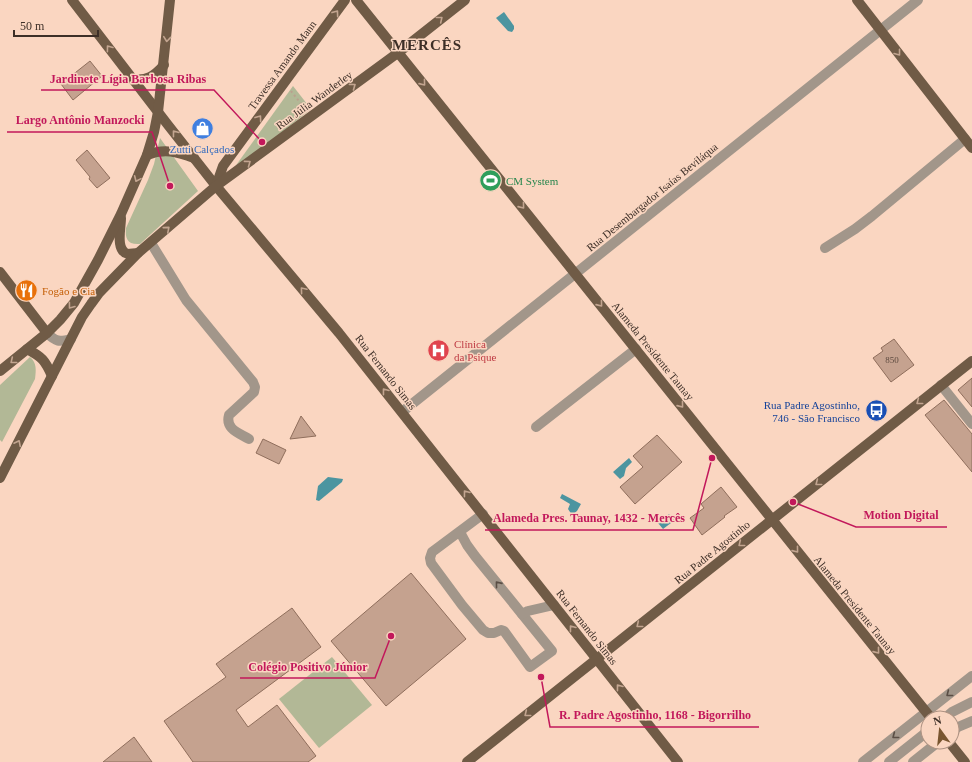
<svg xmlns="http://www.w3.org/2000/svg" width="972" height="762" viewBox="0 0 972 762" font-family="Georgia,serif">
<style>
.green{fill:#b2b896}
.water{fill:#4c95a0}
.building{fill:#c5a28f;stroke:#8f6e5c}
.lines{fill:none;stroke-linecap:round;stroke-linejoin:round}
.path{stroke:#bb9f8e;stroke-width:2;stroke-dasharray:2 3;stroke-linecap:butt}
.minor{stroke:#a2968a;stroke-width:10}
.major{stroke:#705b46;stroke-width:10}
.oneway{stroke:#c3a590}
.oneway2{stroke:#5b4e45}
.labels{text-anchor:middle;stroke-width:3;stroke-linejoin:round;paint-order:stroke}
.number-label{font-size:9px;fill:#5f4c41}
.street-label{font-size:11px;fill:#3d2f27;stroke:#fad6c1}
.shop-label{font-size:11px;fill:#366cbe;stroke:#fad6c1}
.leisure-label{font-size:11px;fill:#27864d;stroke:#fad6c1;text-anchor:start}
.food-label{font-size:11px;fill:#c56008;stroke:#fad6c1;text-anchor:start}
.health-label{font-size:11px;fill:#be3a42;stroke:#fad6c1;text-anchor:start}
.transit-label{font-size:11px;fill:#164399;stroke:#fad6c1;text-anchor:end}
.district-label{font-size:15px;font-weight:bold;letter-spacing:1px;fill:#3d2f27;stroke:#fad6c1}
.leader{fill:none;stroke:#c2185b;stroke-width:1.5}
.callout-dot{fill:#c2185b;stroke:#fad6c1;stroke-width:1.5}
.callout-label{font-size:12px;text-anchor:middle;font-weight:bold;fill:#c2185b;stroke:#fad6c1;stroke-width:3;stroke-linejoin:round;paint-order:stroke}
</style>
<rect width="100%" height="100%" fill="#fad6c1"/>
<g class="green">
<path d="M293 86 311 109 229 175Z"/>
<path d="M160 138 198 191 140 244C127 245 125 238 126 228L148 180 154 164Z"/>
<path d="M30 357C37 363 36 370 35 379L2 442 0 440V385Z"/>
<path d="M332 657 372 705 319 748 279 699Z"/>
</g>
<g class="water">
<path d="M504 12 514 26V29L512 32 508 31 496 18Z"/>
<path d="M629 458 632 462 626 468 624 476 620 479 613 472Z"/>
<path d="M328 477 343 479 342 482 319 501 316 500 318 486Z"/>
<path d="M562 494 581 504 577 511 572 515 568 509 570 504 560 498Z"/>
<path d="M669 514 675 520 663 529 658 523Z"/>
</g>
<g class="building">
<path d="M90 61 102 76 73 100 61 84Z"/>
<path d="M87 150 110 178 97 188 89 179 90 177 76 160Z"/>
<path d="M894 339 914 365 891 382 873 358 883 351 881 348Z"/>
<path d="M972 378V407L958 390Z"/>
<path d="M944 400 972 434V472L925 415Z"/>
<path d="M301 416 316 436 290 439Z"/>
<path d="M657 435 682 462 635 504 620 487 643 467 633 456Z"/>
<path d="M263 439 286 450 279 464 256 453Z"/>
<path d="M721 487 737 507 724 516 725 517 702 535 690 518 704 508 701 504 715 492Z"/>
<path d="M411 573 466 639 386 706 331 641Z"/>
<path d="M292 608 321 647 236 710 248 727 277 705 316 756 308 762H193L164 721 226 677 216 664Z"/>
<path d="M134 737 152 762H103Z"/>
</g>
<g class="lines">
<path class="path" d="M291 91 305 109"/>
<g class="minor">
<path d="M151 243 186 300 253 382 255 387 254 392 229 415C225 429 239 433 249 439"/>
<path d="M825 248 855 229 872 216 965 139"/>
<path d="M47 333C56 342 59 342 71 339"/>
<path d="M941 385 972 424"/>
<path d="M402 412 918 0"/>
<path d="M536 427 636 349"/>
<path d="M460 532 467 545 475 556 552 651 530 667 504 631 501 630 494 633H488L483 630 462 605 431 563 430 558 432 552 483 514"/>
<path d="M522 614 528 611 554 605"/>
<path d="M945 718 952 712 972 702"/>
<path d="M952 732 958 727 972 721"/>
<path d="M863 762 972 676"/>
<path d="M889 762 928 731"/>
<path d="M913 762 938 742"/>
</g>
<g class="major">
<path d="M72 0 168 125 216 186 339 333 678 762"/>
<path d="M356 0 931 718"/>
<path d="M857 0 972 148"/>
<path d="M133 79C147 81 154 76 164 65"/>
<path d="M147 155C165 148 177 152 194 158"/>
<path d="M216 186 223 166 345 0"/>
<path d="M121 218C121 228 115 251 128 254 131 254 135 253 138 253"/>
<path d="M0 272 47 333"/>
<path d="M27 349C42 357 45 360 52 376"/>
<path d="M0 371 47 333 60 320 74 303 98 260 121 214 147 155 154 132 158 112 170 0"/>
<path d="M0 478 82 317 91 304 99 293 138 253 216 186 399 52 465 0"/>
<path d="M949 742 965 762"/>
<path d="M467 762 972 361"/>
</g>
</g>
<defs><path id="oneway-chevron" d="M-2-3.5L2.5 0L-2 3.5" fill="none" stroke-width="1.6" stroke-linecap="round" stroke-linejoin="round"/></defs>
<g class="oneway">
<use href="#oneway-chevron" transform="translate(336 13) rotate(-54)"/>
<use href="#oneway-chevron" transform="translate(440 19) rotate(-39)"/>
<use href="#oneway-chevron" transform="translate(167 39) rotate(96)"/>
<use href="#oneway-chevron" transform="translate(109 48) rotate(-127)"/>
<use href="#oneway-chevron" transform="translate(898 53) rotate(52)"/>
<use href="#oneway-chevron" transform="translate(423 83) rotate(51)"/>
<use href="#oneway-chevron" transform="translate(353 86) rotate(-36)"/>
<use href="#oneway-chevron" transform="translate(259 118) rotate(-54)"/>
<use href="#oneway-chevron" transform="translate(175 133) rotate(-128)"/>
<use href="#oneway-chevron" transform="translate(248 163) rotate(-36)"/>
<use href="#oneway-chevron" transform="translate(137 179) rotate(114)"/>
<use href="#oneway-chevron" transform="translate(522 206) rotate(51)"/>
<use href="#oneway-chevron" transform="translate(167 229) rotate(-41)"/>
<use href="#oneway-chevron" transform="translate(303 290) rotate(-130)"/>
<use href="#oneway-chevron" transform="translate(600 304) rotate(51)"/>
<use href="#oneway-chevron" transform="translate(71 306) rotate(127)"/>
<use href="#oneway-chevron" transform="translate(13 361) rotate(141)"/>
<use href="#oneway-chevron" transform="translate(385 391) rotate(-128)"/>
<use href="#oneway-chevron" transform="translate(919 402) rotate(142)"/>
<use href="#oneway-chevron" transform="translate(681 405) rotate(51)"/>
<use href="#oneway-chevron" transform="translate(18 443) rotate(-63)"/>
<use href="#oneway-chevron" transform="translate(818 483) rotate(142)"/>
<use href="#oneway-chevron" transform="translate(466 493) rotate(-128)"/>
<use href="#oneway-chevron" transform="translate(741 544) rotate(141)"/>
<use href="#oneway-chevron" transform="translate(796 550) rotate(51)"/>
<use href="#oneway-chevron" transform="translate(639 625) rotate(141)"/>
<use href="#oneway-chevron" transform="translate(572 628) rotate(-128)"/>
<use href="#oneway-chevron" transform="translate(877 651) rotate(51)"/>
<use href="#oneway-chevron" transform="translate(619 687) rotate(-128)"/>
<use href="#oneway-chevron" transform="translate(527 714) rotate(141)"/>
</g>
<g class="oneway2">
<use href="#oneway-chevron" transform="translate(498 584) rotate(-129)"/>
<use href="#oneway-chevron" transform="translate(949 694) rotate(142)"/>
<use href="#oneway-chevron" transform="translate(895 736) rotate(142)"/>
</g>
<defs>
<symbol id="shop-disc" viewBox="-11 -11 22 22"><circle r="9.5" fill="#3f7fe0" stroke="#fad6c1"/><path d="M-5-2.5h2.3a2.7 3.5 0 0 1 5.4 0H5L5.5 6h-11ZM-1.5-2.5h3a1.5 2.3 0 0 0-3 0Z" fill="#fff"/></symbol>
<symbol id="stadium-disc" viewBox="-11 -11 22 22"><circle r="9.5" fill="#2e9e5b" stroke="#fad6c1"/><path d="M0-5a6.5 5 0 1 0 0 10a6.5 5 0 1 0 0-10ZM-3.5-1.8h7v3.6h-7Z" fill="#fff"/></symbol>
<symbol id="restaurant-disc" viewBox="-11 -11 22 22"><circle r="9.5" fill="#e8710a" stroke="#fad6c1"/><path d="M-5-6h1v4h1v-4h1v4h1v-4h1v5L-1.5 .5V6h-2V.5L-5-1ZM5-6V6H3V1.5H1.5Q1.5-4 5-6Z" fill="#fff"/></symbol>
<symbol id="hospital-disc" viewBox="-11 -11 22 22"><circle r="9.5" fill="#e0444e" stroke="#fad6c1"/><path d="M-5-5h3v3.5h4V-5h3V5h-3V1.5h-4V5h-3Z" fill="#fff"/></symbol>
<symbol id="bus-disc" viewBox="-11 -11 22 22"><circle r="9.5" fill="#1a4fb4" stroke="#fad6c1"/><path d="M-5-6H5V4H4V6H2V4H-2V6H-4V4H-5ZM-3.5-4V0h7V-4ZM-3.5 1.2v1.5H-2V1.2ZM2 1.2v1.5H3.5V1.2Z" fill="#fff"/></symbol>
</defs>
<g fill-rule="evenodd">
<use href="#shop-disc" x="190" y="116" width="25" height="25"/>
<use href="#stadium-disc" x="478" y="168" width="25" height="25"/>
<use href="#restaurant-disc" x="14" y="278" width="25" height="25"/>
<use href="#hospital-disc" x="426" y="338" width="25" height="25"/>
<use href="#bus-disc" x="864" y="398" width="25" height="25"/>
</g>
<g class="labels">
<g class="number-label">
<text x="892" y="363">850</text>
</g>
<g class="street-label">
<text transform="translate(282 65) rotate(-54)" y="4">Travessa Amando Mann</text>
<text transform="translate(314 100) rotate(-36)" y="4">Rua Júlia Wanderley</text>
<text transform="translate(652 197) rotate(-39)" y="4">Rua Desembargador Isaías Beviláqua</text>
<text transform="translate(653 351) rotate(51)" y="4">Alameda Presidente Taunay</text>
<text transform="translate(386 372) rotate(52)" y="4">Rua Fernando Simas</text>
<text transform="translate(712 552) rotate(-39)" y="4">Rua Padre Agostinho</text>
<text transform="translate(855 605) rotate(51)" y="4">Alameda Presidente Taunay</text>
<text transform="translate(587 627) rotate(52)" y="4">Rua Fernando Simas</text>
</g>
<g class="shop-label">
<text x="202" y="153">Zutti Calçados</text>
</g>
<g class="leisure-label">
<text x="506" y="185">CM System</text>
</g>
<g class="food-label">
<text x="42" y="295">Fogão e Cia</text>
</g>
<g class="health-label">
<text x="454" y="348">Clínica<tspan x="454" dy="13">da Psique</tspan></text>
</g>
<g class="transit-label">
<text x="860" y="409">Rua Padre Agostinho,<tspan x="860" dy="13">746 - São Francisco</tspan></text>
</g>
<g class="district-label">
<text x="427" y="50">MERCÊS</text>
</g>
</g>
<path class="leader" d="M262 142L214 90H41M170 186L152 132H7M793 502L856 527H947M712 458L693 530H485M391 636L375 678H240M541 677L550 727H759"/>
<g class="callout-dot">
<circle cx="262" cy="142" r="4"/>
<circle cx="170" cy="186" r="4"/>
<circle cx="793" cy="502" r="4"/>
<circle cx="712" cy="458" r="4"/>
<circle cx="391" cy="636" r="4"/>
<circle cx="541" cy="677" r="4"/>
</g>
<g class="callout-label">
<text x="128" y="83">Jardinete Lígia Barbosa Ribas</text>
<text x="80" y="124">Largo Antônio Manzocki</text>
<text x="901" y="519">Motion Digital</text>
<text x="589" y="522">Alameda Pres. Taunay, 1432 - Mercês</text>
<text x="308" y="671">Colégio Positivo Júnior</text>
<text x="655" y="719">R. Padre Agostinho, 1168 - Bigorrilho</text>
</g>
<g transform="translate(940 730) rotate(345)"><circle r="19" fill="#fad6c1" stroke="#ae9383"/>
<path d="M0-3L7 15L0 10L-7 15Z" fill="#79552f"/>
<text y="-6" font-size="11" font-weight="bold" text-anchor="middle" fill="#3d2f27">N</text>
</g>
<path d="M14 30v6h84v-6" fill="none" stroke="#3d2f27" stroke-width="2"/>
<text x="20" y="30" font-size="12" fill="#3d2f27" stroke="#fad6c1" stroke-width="3" paint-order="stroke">50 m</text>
</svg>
